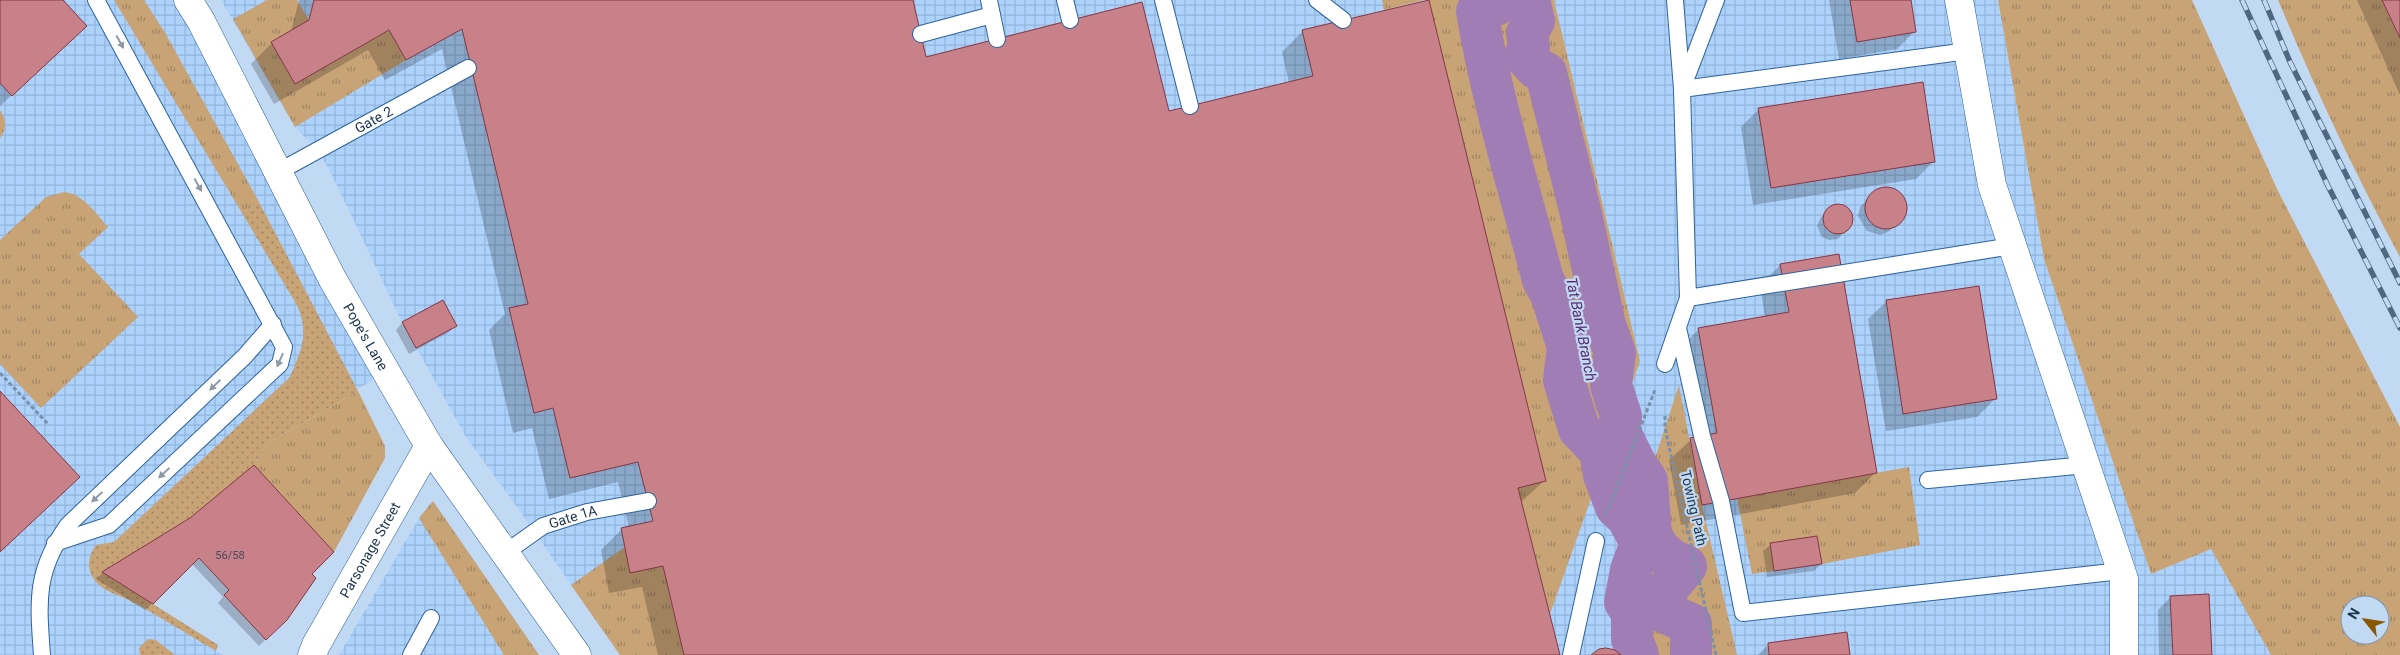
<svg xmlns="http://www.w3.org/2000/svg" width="2400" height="655" viewBox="0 0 2400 655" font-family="Roboto,sans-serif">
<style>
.industrial{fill:url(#industrial-grid)}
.grass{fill:url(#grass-tufts);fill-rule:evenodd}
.park{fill:url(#park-dots)}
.shadow{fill:#0003}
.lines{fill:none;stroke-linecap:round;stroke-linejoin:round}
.canal{stroke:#a07eb5;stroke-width:42}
.building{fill:#c98189;stroke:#853643}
.lane-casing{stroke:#2e649e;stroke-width:18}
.street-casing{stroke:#2e649e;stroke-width:29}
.path{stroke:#7990aa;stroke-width:3;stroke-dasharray:4 2.5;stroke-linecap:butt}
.lane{stroke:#fff;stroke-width:16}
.street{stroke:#fff;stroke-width:28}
.rail-casing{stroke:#506781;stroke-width:5.5}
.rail{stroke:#c2d9f3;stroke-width:4;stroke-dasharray:11;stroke-linecap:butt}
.oneway{fill:#8e99a6}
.labels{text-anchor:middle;stroke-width:4.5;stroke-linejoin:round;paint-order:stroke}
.number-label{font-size:11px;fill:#47465c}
.street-label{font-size:14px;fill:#1c334d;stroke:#c2d9f3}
.water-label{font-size:15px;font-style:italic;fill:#582b6f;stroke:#c2d9f3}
</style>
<defs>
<pattern id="industrial-grid" width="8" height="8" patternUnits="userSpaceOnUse" patternTransform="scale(1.25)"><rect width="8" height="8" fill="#add2fc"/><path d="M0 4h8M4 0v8" fill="none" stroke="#94b5da"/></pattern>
<pattern id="grass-tufts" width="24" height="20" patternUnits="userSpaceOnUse" patternTransform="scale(1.25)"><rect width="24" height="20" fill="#c8a376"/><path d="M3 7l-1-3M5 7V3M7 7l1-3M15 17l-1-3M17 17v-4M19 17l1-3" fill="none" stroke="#a28563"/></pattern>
<pattern id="park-dots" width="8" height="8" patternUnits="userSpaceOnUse" patternTransform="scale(1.25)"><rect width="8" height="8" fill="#c8a376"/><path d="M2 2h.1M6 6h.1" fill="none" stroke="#a28563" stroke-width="1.8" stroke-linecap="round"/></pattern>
</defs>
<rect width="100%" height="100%" fill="#c2d9f3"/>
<g class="industrial">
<path d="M0 0H188L386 372 268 443 254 465 146 546 102 572 218 645 216 651 224 655H0Z"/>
<path d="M221 0H1382L1385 10 1429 0 1546 481 1640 361 1554 0H1998L2044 259 2151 574 2211 549 2323 655H620L520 511 466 437 402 322 331 173 318 151 295 127Z"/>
<path d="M433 501 539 655H339L419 518Z"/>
</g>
<g class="grass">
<path d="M114 0H144L164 31 259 202 242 213Z"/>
<path d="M267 0H297L309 20 271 42 295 84 389 30 406 60 295 127 233 19Z"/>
<path d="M1382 0H1424L1384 10Z"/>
<path d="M1429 0H1554L1640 361 1550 614 1518 488 1546 481Z"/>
<path d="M1998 0H2192L2277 189 2400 427V655H2271L2211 549 2151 574 2044 259ZM2350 605H2380V635H2350Z"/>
<path d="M2278 0H2382L2400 38V257C2355 174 2315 88 2278 0Z"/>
<path d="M0 110C6 119 7 129 0 138Z"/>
<path d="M64 192C84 194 96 214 108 227L79 254 138 317 41 408 0 364V240L46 197Z"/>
<path d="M1679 385 1702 505 1737 655H1629L1612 589Z"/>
<path d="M358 391 385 446V458L334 552 254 465 268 443Z"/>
<path d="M1909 467 1920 545 1822 564 1817 536 1770 543 1774 571 1752 574 1737 498Z"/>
<path d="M433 501 539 655H504L419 518Z"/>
<path d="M625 547 630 573 663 566 684 655H620L571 585Z"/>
</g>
<g class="park">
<path d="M259 202 358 391 268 443 254 465 190 518 102 572 218 645 216 651C188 635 160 616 130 601 120 595 105 592 97 583 86 571 87 557 96 545L114 542 290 377C301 351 309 335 298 307L242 213Z"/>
<path d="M148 639 156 640 175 655H140L139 648Z"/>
</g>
<g class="shadow">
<path d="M0 0H61L72 39 0 106Z"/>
<path d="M299 0H911L925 58 1168 112 1289 83 1282 52 1303 31 1544 481 1521 502 1558 655H658L642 587 609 593 601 550 622 529 629 528 618 482 549 499 532 428 513 433 489 330 505 314 442 49 385 80 368 50 274 104 251 64 272 43 291 32Z"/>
<path d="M1829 0H1910L1915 31 1897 49 1839 59Z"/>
<path d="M2357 0H2400V95Z"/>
<path d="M1759 109 1934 161 1916 179 1753 205 1741 127Z"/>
<path d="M1887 188 1894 190 1902 197 1905 210 1890 231 1880 235 1867 231 1858 216 1860 207 1877 190Z"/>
<path d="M1836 206H1842L1851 213V224L1838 239 1829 240 1822 237 1817 226 1821 217Z"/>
<path d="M1780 265 1876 472 1855 493 1681 525 1669 460 1693 438 1677 351 1698 330 1765 317 1760 286Z"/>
<path d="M442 301 456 325 449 332 409 354 396 330 402 323Z"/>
<path d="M1886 302 1995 399 1977 417 1886 431 1868 319Z"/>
<path d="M191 519 310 574 286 619 259 646 218 603 223 597 192 564 145 610 96 579 103 573Z"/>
<path d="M1816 537 1821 564 1814 571 1767 577 1763 551 1770 545Z"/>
<path d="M2171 597 2211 655H2159L2158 610Z"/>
<path d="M1768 645 1849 655H1758Z"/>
</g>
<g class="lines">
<g class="canal">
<path d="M1497 0 1496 5 1477 11C1492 102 1520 191 1543 280L1551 294 1568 347 1564 380 1579 429 1600 451 1604 475 1616 507 1627 517 1641 543 1631 570 1625 602 1632 613V639L1638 655"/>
<path d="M1529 0 1534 21 1527 33 1529 46 1525 56 1536 68 1546 73 1581 214 1605 325 1615 353 1611 385 1621 416 1619 430 1635 463 1647 481 1651 535 1659 549 1672 560 1686 566 1664 593 1663 604 1657 609 1691 624V655"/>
</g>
</g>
<g class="building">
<path d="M0 0H63L87 26 12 96 0 83Z"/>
<path d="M314 0H913L926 57 1142 2 1169 111 1313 76 1302 30 1429 0 1546 481 1518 488 1560 655H684L663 566 630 573 621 528 653 521 638 462 570 478 553 408 534 413 509 308 528 304 462 29 406 60 389 30 295 84 271 42 309 20Z"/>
<path d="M1850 0H1911L1916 32 1857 42Z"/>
<path d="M2382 0H2400V38Z"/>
<path d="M1923 82 1935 162 1771 188 1758 108Z"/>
<circle cx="1886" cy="208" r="21"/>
<circle cx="1838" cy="219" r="15"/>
<path d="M1839 254 1877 473 1702 505 1690 438 1717 433 1698 328 1789 312 1780 264Z"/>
<path d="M1979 286 1997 399 1903 414 1886 300Z"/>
<path d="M443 300 457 326 416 348 402 322Z"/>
<path d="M0 391 80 477 0 552Z"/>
<path d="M254 465 334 552 312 574 316 578 287 620 266 640 224 595 229 590 199 558 153 604 102 572 190 518Z"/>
<path d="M1817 536 1822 564 1774 571 1770 543Z"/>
<path d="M2209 594 2212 655H2173L2170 596Z"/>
<path d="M1847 632 1850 655H1769L1768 643Z"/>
<path d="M1606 648 1615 650 1621 655H1591L1599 649Z"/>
</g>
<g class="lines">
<defs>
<g id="lane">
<path d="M1065 0 1070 20"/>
<path d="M1163 0 1190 106"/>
<path d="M1317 0 1343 20"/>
<path d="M1675 0 1682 89 1968 51"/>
<path d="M1716 0 1682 89 1688 298 2012 246"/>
<path d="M992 15 997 39"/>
<path d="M921 34 992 15 989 0"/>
<path id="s1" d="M278 172 468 68"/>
<path d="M1678 328 1702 436 1721 501 1743 613 2121 571"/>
<path d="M1665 364 1688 298"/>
<path d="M1928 480 2086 465"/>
<path d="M55 543 109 525 280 364 284 347 96 0"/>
<path id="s2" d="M505 553 543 526 587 512 648 501"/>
<path d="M42 655C38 601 35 571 68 525L245 356 273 324"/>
<path d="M411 655 431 618"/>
<path d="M1571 655 1596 541"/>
</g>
<g id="street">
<path id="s3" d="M188 0 201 21 333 280 429 446 577 655"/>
<path d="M1959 0 1992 185 2124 579V655"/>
<path id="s4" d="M312 655 316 645 429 446"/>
</g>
</defs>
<use href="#lane" class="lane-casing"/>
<use href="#street" class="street-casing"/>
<g class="path">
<path d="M0 373 48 424"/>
<path d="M1665 416V428L1674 469 1716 655"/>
<path d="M1606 515 1655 390"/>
</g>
<use href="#lane" class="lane"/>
<use href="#street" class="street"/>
<defs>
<g id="rail">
<path d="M2242 0 2328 186 2400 328"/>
<path d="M2264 0 2290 62 2400 283"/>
</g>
</defs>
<use href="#rail" class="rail-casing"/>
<use href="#rail" class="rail"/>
</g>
<defs><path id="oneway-solid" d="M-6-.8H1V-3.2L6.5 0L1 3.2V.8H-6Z" transform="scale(1.25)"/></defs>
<g class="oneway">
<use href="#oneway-solid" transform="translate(120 42) rotate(61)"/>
<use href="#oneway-solid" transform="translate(198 185) rotate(61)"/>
<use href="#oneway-solid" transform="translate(280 360) rotate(114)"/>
<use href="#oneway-solid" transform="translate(215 385) rotate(136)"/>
<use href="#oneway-solid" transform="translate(164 473) rotate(137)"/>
<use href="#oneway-solid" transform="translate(97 497) rotate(137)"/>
</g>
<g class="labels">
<g class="number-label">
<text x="230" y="559">56/58</text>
</g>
<g class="street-label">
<text dy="5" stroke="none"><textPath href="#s1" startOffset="109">Gate 2</textPath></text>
<text dy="5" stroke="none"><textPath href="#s3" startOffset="381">Pope's Lane</textPath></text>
<text transform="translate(1694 508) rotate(77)" y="5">Towing Path</text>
<text dy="5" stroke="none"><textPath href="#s2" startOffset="78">Gate 1A</textPath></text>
<text dy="5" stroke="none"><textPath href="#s4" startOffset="120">Parsonage Street</textPath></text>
</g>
<g class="water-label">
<text transform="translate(1581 329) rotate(79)" y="5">Tat Bank Branch</text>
</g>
</g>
<g transform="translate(2365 620) rotate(300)"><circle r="24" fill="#c2d9f3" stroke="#8097b1"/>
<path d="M0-4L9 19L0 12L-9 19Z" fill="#885700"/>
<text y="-8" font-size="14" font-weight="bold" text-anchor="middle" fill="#1c334d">N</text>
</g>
</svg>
